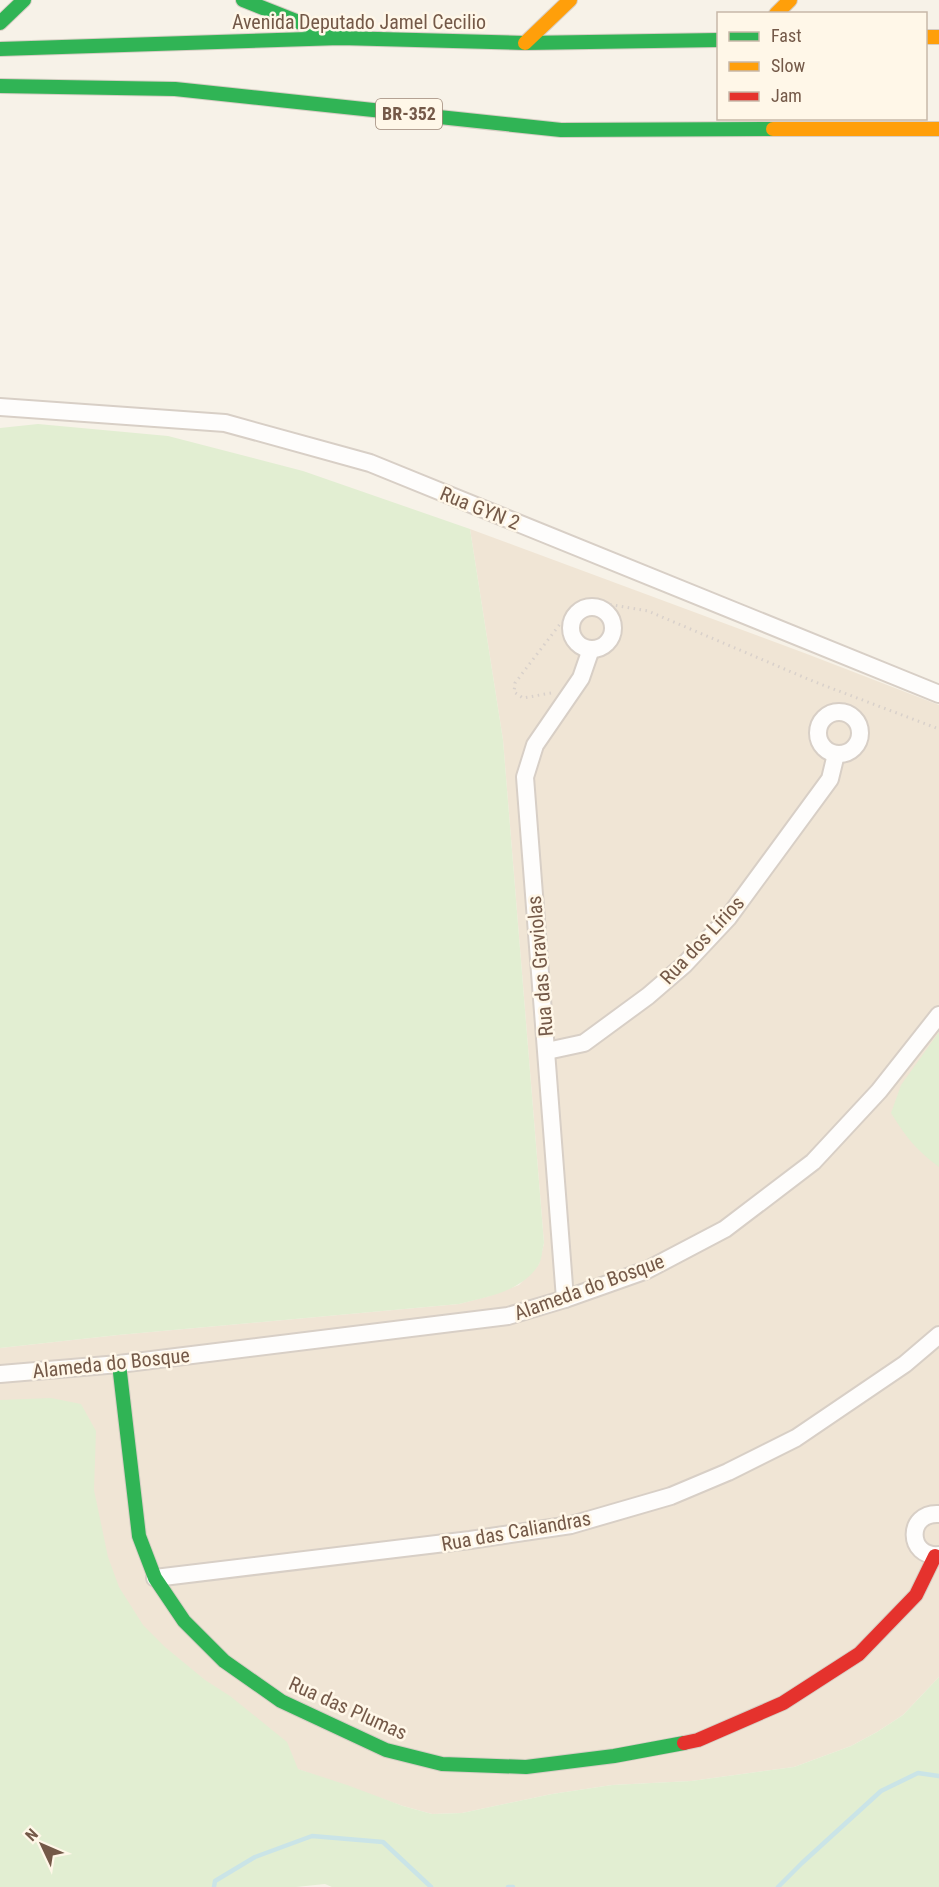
<svg xmlns="http://www.w3.org/2000/svg" width="939" height="1887" viewBox="0 0 939 1887" font-family="'Roboto Condensed',sans-serif">
<style>
.residential{fill:#f0e5d5}
.green{fill:#e2eed2}
.lines{fill:none;stroke-linecap:round;stroke-linejoin:round}
.stream{stroke:#cae4e7;stroke-width:4.5}
.street-casing{stroke:#d8cfc6;stroke-width:20}
.fast-casing{stroke:#d7cec4;stroke-width:16}
.slow-casing{stroke:#d7cec4;stroke-width:16}
.jam-casing{stroke:#d7cec4;stroke-width:16}
.path{stroke:#d9d1cb;stroke-width:3;stroke-dasharray:1.5 4.5;stroke-linecap:butt}
.street{stroke:#fefdfc;stroke-width:16}
.fast{stroke:#30b455;stroke-width:14}
.slow{stroke:#ff9f0a;stroke-width:14}
.jam{stroke:#e5322d;stroke-width:14}
.labels{text-anchor:middle;stroke-width:5;stroke-linejoin:round;paint-order:stroke}
.shield{fill:#fff7e8;stroke:#9e8878;stroke-width:1.5}
.shield-label{font-size:18px;font-weight:bold;fill:#745948}
.street-label{font-size:20px;fill:#745948;stroke:#fff7e8}
</style>
<rect width="100%" height="100%" fill="#f7f2e8"/>
<path class="residential" d="M470 529 807 654 939 705V1677L903 1715 877 1732 851 1746 794 1767 691 1781 612 1785 552 1794 462 1813 432 1814 403 1806 269 1759 0 1856V1348L118 1335 459 1304 489 1296 519 1285 539 1264 544 1243 503 740Z"/>
<g class="green">
<path d="M38 424 168 436 303 471 470 529 503 740 544 1243C542 1250 542 1260 538 1266 520 1292 487 1297 459 1304L118 1335 0 1348V428Z"/>
<path d="M939 1032V1167C916 1150 906 1137 891 1113L901 1085Z"/>
<path d="M51 1398 81 1404 96 1431 94 1490 108 1557 119 1587 143 1625 165 1647 205 1680 230 1696 287 1742 298 1769 347 1785 403 1806 432 1814 462 1813 552 1794 612 1785 691 1781 794 1767 851 1746 877 1732 903 1715 939 1677V1887H332L325 1884 296 1887H0V1400Z"/>
</g>
<g class="lines">
<g class="stream">
<path d="M214 1887 215 1881 255 1857 312 1836 383 1842 431 1887"/>
<path d="M508 1887H513"/>
<path d="M778 1887 802 1863 881 1791 918 1773 939 1776"/>
</g>
<defs>
<g id="street">
<path d="M0 407 225 423 370 463 939 694"/>
<circle cx="592" cy="628" r="21"/>
<circle cx="839" cy="733" r="21"/>
<path d="M547 1051 584 1043 648 996 684 965 728 918 830 779 836 754"/>
<path d="M565 1299 525 777 535 745 581 678 591 649"/>
<path d="M0 1374 119 1364 508 1316 565 1299 647 1270 725 1229 813 1162 879 1091 939 1015"/>
<path d="M939 1514C906 1512 907 1558 939 1555"/>
<path d="M155 1578 470 1540 571 1525 671 1496 728 1472 796 1438 905 1364 939 1335"/>
</g>
<g id="fast">
<path d="M243 0 329 34"/>
<path d="M0 23 24 0"/>
<path d="M0 49 340 38 525 43 718 40"/>
<path d="M0 86 175 89 561 130 773 129"/>
<path d="M119 1364 139 1536 155 1578 184 1621 224 1661 281 1701 386 1750 442 1764 526 1767 614 1756 684 1743"/>
</g>
<g id="slow">
<path d="M776 14 790 0"/>
<path d="M926 37H939"/>
<path d="M525 43 570 0"/>
<path d="M773 129H939"/>
</g>
<path id="jam" d="M684 1743 698 1740 783 1703 859 1654 916 1595 935 1556"/>
</defs>
<use href="#street" class="street-casing"/>
<use href="#fast" class="fast-casing"/>
<use href="#slow" class="slow-casing"/>
<use href="#jam" class="jam-casing"/>
<path class="path" d="M551 693 523 698 514 692 515 683 560 624 581 605 602 603 648 611 815 682 939 729"/>
<use href="#street" class="street"/>
<use href="#fast" class="fast"/>
<use href="#slow" class="slow"/>
<use href="#jam" class="jam"/>
</g>
<g class="labels">
<rect class="shield" x="376" y="99" width="66" height="30" rx="4.5"/>
<g class="shield-label">
<text x="409" y="120">BR-352</text>
</g>
<g class="street-label">
<text x="359" y="29">Avenida Deputado Jamel Cecilio</text>
<text transform="translate(480 508) rotate(22)" y="7">Rua GYN 2</text>
<text transform="translate(702 940) rotate(-47)" y="7">Rua dos Lírios</text>
<text transform="translate(540 966) rotate(-95)" y="7">Rua das Graviolas</text>
<text transform="translate(589 1287) rotate(-20)" y="7">Alameda do Bosque</text>
<text transform="translate(111 1363) rotate(-6)" y="7">Alameda do Bosque</text>
<text transform="translate(516 1531) rotate(-10)" y="7">Rua das Caliandras</text>
<text transform="translate(348 1708) rotate(24)" y="7">Rua das Plumas</text>
</g>
</g>
<rect x="717" y="12" width="210" height="108" fill="#fff7e8" stroke="#c7b8a8" stroke-width="1.5"/>
<rect x="729" y="32" width="30" height="9" fill="#30b455" stroke="#c7b8a8" stroke-width="1.5"/>
<text x="771" y="42" font-size="18" fill="#745948">Fast</text>
<rect x="729" y="62" width="30" height="9" fill="#ff9f0a" stroke="#c7b8a8" stroke-width="1.5"/>
<text x="771" y="72" font-size="18" fill="#745948">Slow</text>
<rect x="729" y="92" width="30" height="9" fill="#e5322d" stroke="#c7b8a8" stroke-width="1.5"/>
<text x="771" y="102" font-size="18" fill="#745948">Jam</text>
<g transform="translate(42 1845) rotate(314)" stroke="#fff7e8" stroke-width="4.5" paint-order="stroke">
<path d="M0-4.5L10 22L0 15L-10 22Z" fill="#745948"/>
<text y="-9" font-size="16" font-weight="bold" text-anchor="middle" fill="#745948">N</text>
</g>
</svg>
